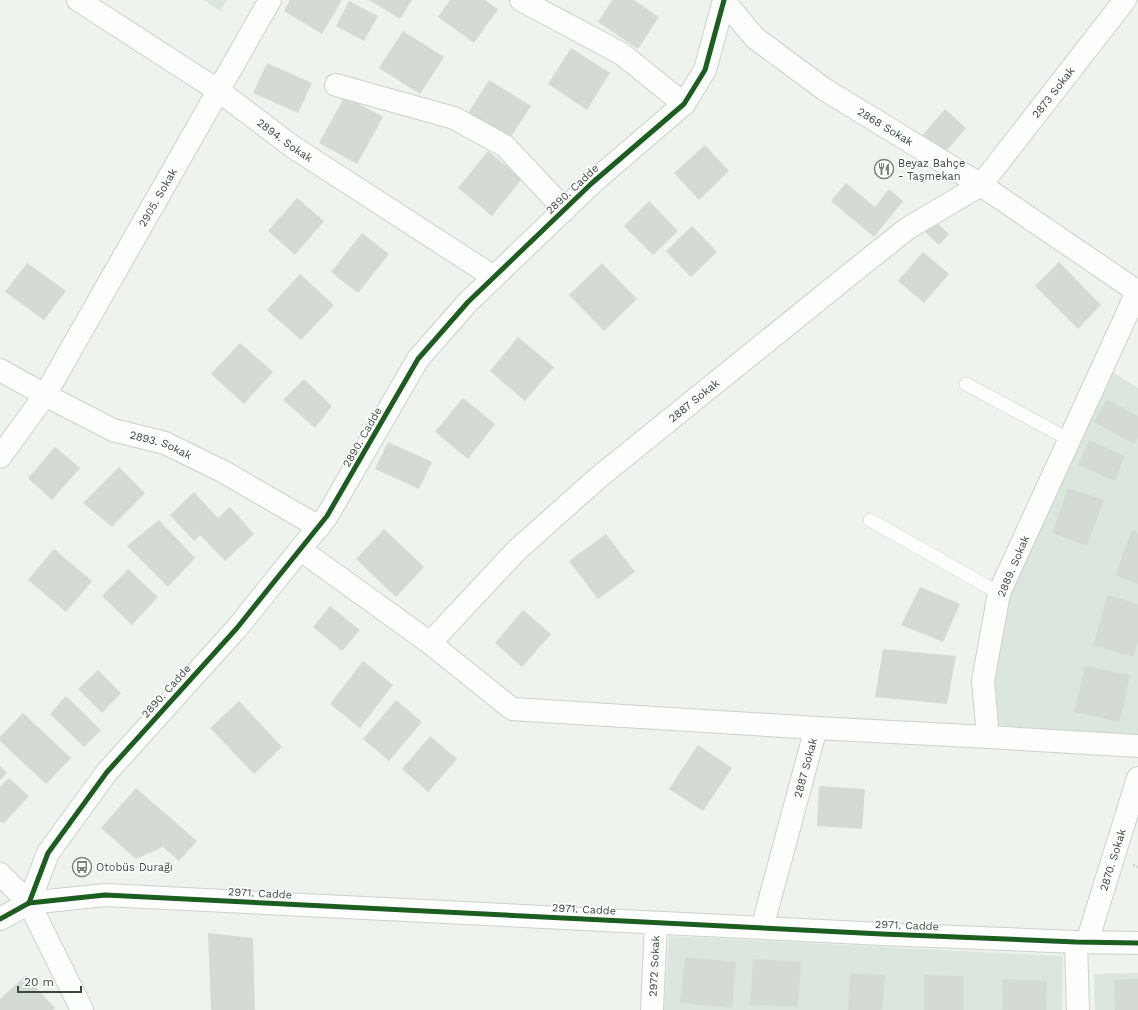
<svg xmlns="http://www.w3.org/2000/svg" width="1138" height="1010" viewBox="0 0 1138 1010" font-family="'Work Sans',sans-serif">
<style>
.residential{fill:#dbe7dd}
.building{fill:#d4dbd5}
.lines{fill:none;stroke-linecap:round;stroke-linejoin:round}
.service-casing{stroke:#cbd1cc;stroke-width:14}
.minor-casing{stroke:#cbd1cc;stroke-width:24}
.tertiary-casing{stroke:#cbd1cc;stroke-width:24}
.path{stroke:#ccd3cc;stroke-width:2.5;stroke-dasharray:2 2;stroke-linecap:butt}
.service{stroke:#fcfdfc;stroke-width:13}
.minor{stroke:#fcfdfc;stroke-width:22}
.tertiary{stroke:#fcfdfc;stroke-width:22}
.cycleway-casing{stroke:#fff;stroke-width:8}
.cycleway{stroke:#1b5e20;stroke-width:5}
.labels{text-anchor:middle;stroke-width:3;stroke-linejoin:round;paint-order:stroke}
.street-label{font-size:11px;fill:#384a3a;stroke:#fff}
.poi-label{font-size:11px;fill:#384a3a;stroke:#fff;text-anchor:start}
</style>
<rect width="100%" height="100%" fill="#eef3ee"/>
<g class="residential">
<path d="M204 0H227L220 11Z"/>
<path d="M1109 370 1138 388V740L990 724 998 615Z"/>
<path d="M669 936 1063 956 1062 1010H664Z"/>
<path d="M1138 973V1010H1095L1094 974Z"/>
</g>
<g class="building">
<path d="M290 0H342L322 34 284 11Z"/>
<path d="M369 0H412L400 19Z"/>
<path d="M450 0H485L498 9 474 43 438 17Z"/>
<path d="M612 0H634L659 17 638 49 598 22Z"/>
<path d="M349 1 378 16 364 41 336 26Z"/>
<path d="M403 31 444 57 420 94 379 68Z"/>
<path d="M571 48 610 73 587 110 548 84Z"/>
<path d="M267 63 312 83 298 113 253 93Z"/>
<path d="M489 80 531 106 510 138 468 113Z"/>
<path d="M345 96 383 117 357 164 319 143Z"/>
<path d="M945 109 966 128 941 157 920 138Z"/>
<path d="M705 145 729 171 699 200 674 173Z"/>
<path d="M488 151 522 179 492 216 458 188Z"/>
<path d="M846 183 875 207 889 189 903 201 874 237 831 201Z"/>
<path d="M297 198 324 221 295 255 268 231Z"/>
<path d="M649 201 678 231 653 255 624 226Z"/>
<path d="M935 221 949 234 939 245 925 232Z"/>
<path d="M692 226 717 252 691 277 666 251Z"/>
<path d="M362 233 389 254 358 293 331 272Z"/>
<path d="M923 252 949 274 924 303 898 281Z"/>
<path d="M1059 262 1101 305 1078 329 1035 286Z"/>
<path d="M27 263 66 291 44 320 5 292Z"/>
<path d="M602 263 637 299 604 331 569 295Z"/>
<path d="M300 274 334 305 301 340 267 310Z"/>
<path d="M518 337 554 367 525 401 490 371Z"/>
<path d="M240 343 273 372 244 404 211 374Z"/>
<path d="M304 379 332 406 315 428 283 400Z"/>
<path d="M463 398 495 424 468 459 435 432Z"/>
<path d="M1107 399 1138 416V437L1134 444 1094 422Z"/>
<path d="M1089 440 1125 456 1115 481 1078 465Z"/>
<path d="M388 442 432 462 419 489 375 469Z"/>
<path d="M55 447 80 468 52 500 28 478Z"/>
<path d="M119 467 145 493 112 527 83 503Z"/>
<path d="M1068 488 1104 500 1087 546 1052 533Z"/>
<path d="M194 492 218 518 230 507 254 534 225 561 200 535 194 541 170 515Z"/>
<path d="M159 520 195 558 168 587 127 546Z"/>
<path d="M384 529 424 567 396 597 356 559Z"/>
<path d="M1132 530 1138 533V584L1115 575Z"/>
<path d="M606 534 635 572 598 599 569 561Z"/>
<path d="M54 549 92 581 66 612 28 580Z"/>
<path d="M128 569 158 597 132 625 102 596Z"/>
<path d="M920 587 960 604 943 642 901 625Z"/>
<path d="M1108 595 1138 604V641L1133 657 1093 645Z"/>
<path d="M330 606 360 630 342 651 313 627Z"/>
<path d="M523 610 551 634 522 667 495 643Z"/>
<path d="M883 649 956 656 947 704 875 697Z"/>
<path d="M363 661 393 685 360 728 330 704Z"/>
<path d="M1085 666 1130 675 1120 722 1074 712Z"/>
<path d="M98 670 121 693 102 713 78 689Z"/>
<path d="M66 696 101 730 84 747 50 714Z"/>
<path d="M396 700 422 722 389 761 363 739Z"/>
<path d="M239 701 282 747 254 774 210 728Z"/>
<path d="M23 713 71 758 46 784 0 741V737Z"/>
<path d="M430 736 457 759 428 792 402 769Z"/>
<path d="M698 745 732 768 703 811 669 789Z"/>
<path d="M0 766 7 773 0 780Z"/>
<path d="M9 778 29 796 3 824 0 821V787Z"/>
<path d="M819 786 865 789 862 829 817 826Z"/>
<path d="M136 788 197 841 179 861 163 847 136 859 101 828Z"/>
<path d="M208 933 253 938 255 1010H211Z"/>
<path d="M685 957 736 962 732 1008 680 1003Z"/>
<path d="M753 959 801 962 798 1007 750 1005Z"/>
<path d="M850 973 885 975 882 1010H848Z"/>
<path d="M924 975 963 976V1010H924Z"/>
<path d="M25 976 55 1008 53 1010H0V999Z"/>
<path d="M1003 979 1047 981 1046 1010H1002Z"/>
<path d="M1138 979V1010H1115L1114 980Z"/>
</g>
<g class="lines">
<defs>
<g id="service">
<path d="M966 384 1070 440"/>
<path d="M870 520 999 593"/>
</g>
<g id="minor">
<path id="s1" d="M78 0 219 91 293 147 494 277"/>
<path d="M521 0 622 54 684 104"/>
<path id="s2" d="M724 1 755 38 824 89 981 185 1138 292"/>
<path d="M336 85 454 118 505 146 565 210"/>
<path d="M1137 292 999 593 983 681 988 737 1138 746"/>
<path id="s3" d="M0 370 45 395 113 430 165 443 224 472 319 527"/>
<path id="s4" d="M0 457 45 395 270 0"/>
<path d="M301 550 430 643 512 709 816 728"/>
<path id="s5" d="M430 643 517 550 599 477 849 275 908 228 981 185 1125 0"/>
<path d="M29 903 82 1010"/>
<path id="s6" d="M762 928 816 728 988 737"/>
<path d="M1076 942 1078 1010"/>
<path id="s7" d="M1087 942 1138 778"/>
<path id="s8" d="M652 1010 656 923"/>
</g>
<g id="tertiary">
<path d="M0 874 29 903"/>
<path d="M29 903 48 853 107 772 237 628 327 516 418 359 468 302 592 183 684 104 705 70 724 0"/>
<path d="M0 919 29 903 105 895 882 934 1076 942 1138 943"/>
</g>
</defs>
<use href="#service" class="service-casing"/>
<use href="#minor" class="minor-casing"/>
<use href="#tertiary" class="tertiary-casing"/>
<path class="path" d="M1133 865 1138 867"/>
<use href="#service" class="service"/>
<use href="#minor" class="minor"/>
<use href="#tertiary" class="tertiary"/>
<defs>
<g id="cycleway">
<path d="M29 903 48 853 107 772 237 628 327 516 418 359 468 302 592 183 684 104 705 70 724 0"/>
<path d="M0 919 29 903 105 895 882 934 1076 942 1138 943"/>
</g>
</defs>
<use href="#cycleway" class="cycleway-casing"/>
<use href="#cycleway" class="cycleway"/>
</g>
<defs>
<symbol id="restaurant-ring" viewBox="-11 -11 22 22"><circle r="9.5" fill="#fff" stroke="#788579" stroke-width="1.5"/><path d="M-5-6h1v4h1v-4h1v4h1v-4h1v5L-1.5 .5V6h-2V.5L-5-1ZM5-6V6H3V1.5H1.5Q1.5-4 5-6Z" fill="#788579"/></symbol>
<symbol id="bus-ring" viewBox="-11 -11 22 22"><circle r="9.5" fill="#fff" stroke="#788579" stroke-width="1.5"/><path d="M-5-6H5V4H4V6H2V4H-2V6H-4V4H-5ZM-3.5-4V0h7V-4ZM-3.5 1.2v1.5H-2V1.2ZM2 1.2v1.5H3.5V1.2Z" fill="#788579"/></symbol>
</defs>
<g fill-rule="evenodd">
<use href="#restaurant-ring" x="873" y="158" width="22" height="22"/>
<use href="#bus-ring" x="71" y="856" width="22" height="22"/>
</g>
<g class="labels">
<g class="street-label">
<text dy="4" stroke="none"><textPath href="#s5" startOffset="836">2873 Sokak</textPath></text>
<text dy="4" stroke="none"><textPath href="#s2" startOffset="206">2868 Sokak</textPath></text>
<text dy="4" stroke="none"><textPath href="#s1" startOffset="250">2894. Sokak</textPath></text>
<text transform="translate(572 189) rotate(-43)" y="4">2890. Cadde</text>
<text dy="4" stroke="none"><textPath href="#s4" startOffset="304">2905. Sokak</textPath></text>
<text dy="4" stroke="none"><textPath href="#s5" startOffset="359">2887 Sokak</textPath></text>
<text transform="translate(362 437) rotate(-60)" y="4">2890. Cadde</text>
<text dy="4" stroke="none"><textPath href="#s3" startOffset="178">2893. Sokak</textPath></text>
<text transform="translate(1013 566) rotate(-67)" y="4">2889. Sokak</text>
<text transform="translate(166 691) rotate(-48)" y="4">2890. Cadde</text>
<text dy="4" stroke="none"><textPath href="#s6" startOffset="166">2887 Sokak</textPath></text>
<text dy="4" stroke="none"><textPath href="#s7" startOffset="86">2870. Sokak</textPath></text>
<text transform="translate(260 893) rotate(3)" y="4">2971. Cadde</text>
<text transform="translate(584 909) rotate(3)" y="4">2971. Cadde</text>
<text transform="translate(907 925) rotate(2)" y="4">2971. Cadde</text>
<text dy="4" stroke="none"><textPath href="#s8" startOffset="44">2972 Sokak</textPath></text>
</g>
<g class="poi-label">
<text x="898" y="167">Beyaz Bahçe<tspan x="898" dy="13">- Taşmekan</tspan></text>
<text x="96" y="871">Otobüs Durağı</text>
</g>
</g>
<path d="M18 986v6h63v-6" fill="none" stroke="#384a3a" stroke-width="2"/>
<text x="24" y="986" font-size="12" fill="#384a3a" stroke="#ffffff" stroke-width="3" paint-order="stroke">20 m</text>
</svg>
